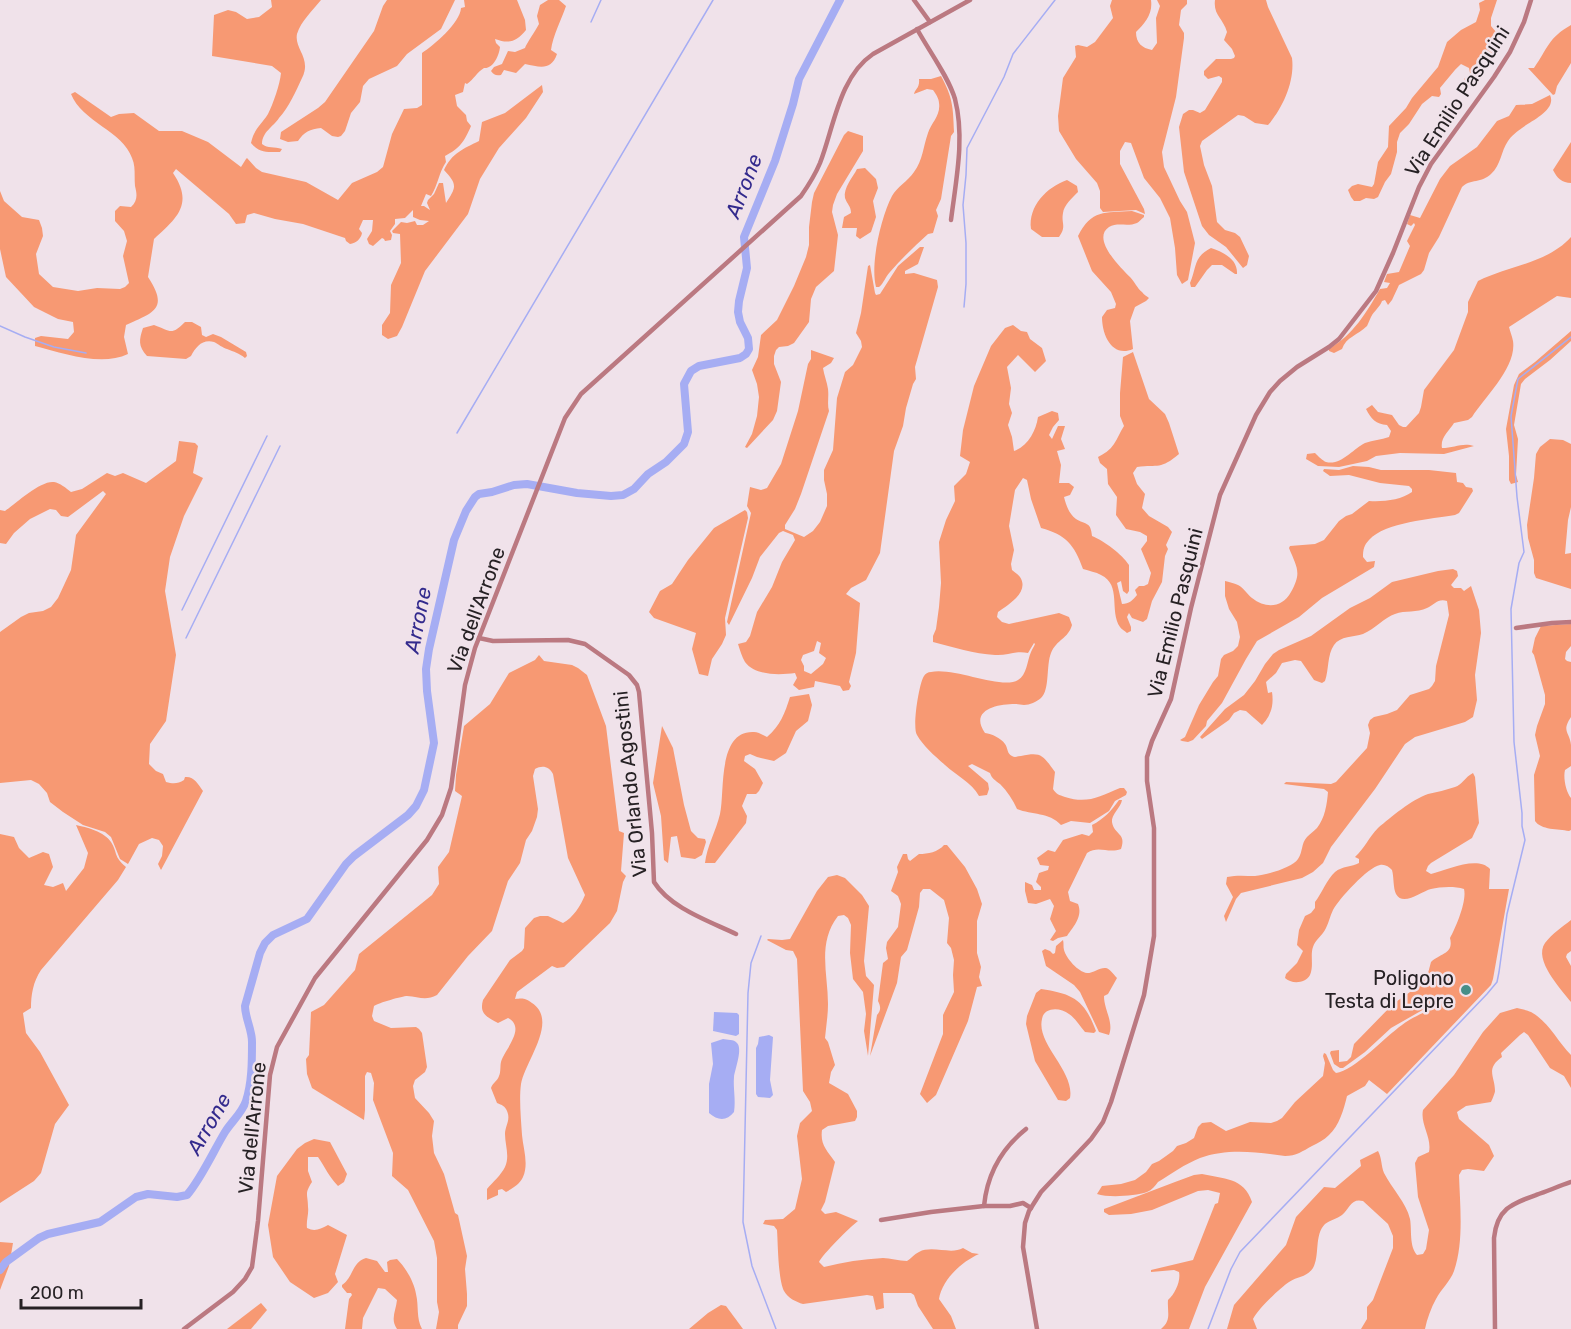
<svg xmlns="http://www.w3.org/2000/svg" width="1571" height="1329" viewBox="0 0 1571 1329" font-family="Rubik,sans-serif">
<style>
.green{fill:#f79973;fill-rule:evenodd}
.water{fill:#a6adf3}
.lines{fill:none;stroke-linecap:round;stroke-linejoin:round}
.stream{stroke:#a6adf3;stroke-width:1.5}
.river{stroke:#a6adf3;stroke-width:8}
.minor{stroke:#bb7981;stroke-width:4.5}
.poi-dot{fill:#478e87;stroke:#f0e2ea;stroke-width:2}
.labels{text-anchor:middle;stroke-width:5;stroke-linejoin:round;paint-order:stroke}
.street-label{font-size:20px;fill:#262124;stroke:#f0e2ea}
.poi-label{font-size:20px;fill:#262124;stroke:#f0e2ea;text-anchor:end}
.water-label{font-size:21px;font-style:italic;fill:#332a8d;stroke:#f0e2ea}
</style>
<rect width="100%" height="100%" fill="#f0e2ea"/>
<g class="green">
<path d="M271 0H321C313 10 301 21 297 34 294 49 312 58 302 78 296 91 289 107 279 118 273 127 262 132 262 144 268 149 274 146 282 149L280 152C268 152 259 153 251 143 254 129 261 125 268 114 273 104 280 84 281 73L272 66 212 56 214 15 228 10 236 12 247 19 259 17 272 7Z"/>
<path d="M387 0H455L441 29 407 54 397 66 369 79 363 86 360 102 351 113 345 131 341 136 338 137 332 136 321 128C310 129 304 132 298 141L288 142 280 139 281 132 318 108 325 102 374 31 383 6Z"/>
<path d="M464 0H517L525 20 526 30C516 42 509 44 495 39L496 43 500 47C499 56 493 69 484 68 477 72 474 79 467 84L465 83 463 92 455 95 457 106 466 115 467 121 471 126C464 142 460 148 445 156L446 162C439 172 438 185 431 196L426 194 421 206H424L430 210 427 203 428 200 434 194 439 183H443L446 203C456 187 458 185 444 170 452 153 463 149 479 141L482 122 505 113 542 85 543 92 526 118 499 148 480 179 468 214 425 271 402 327 397 336 388 339 382 335V325L390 313 391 285 401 263 400 234 393 233 392 231 401 222 407 223 415 221 417 225H423L429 221 420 220 413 217V210L405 218 395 219V224L390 231 392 235 391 240 385 241 384 239 382 238 373 246 369 244 367 239 372 231 373 220H363L359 229 362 233C361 239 356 243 350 244L346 241 345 238 303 224 275 219 254 213 247 215 245 223 236 224 229 214 176 169 173 173C194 204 177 218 154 239L148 277C169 309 154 312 126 325L124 337 128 354C101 367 63 353 35 346V338L41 336 68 339 74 332 73 322 58 319 34 307 6 277 0 249V191L4 201 22 217 39 220 42 228 43 236 36 254 39 274 53 287 78 291 97 288 120 289 125 287 129 283 123 256 127 241 124 231 115 221V211L120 206 131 207C138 201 137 194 135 186 134 176 136 167 132 158 123 131 82 122 71 94L75 92 111 117 119 114 134 113 159 131H182L208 142 241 167 246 159 247 158 256 168 262 172 306 182 338 200 352 183 377 172 383 167 392 134 404 109 417 108 422 105V53C434 45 460 23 461 8L465 7Z"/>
<path d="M548 0H559L566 6C561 21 553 35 551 50L557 54C551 71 540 67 525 64L516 73 504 70 501 75C496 76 494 75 491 71L494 67 502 64 508 51 515 52 525 48C526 44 536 30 539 24L537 16 540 5Z"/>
<path d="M1112 0H1151C1153 14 1145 23 1136 32 1136 43 1142 48 1152 50L1157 43 1156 18 1160 6 1157 0H1187V4L1181 10 1179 25 1184 33V38L1176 97 1162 152 1164 167 1180 201 1187 212 1195 243 1188 280 1182 284 1177 275 1175 248 1170 218 1160 198 1144 178 1131 143 1125 142 1120 151V164L1144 209 1145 214 1136 210 1103 212 1100 208V191L1097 183 1076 159 1059 131 1058 116 1063 78 1076 57 1075 46 1078 45 1087 47 1095 42 1113 18 1110 6Z"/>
<path d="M1215 0H1266L1268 7 1292 58C1295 81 1283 108 1268 125L1255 123 1244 116 1238 115 1202 141 1200 146 1204 165 1212 186 1217 222 1225 230 1235 233 1240 237 1249 256 1247 265 1243 268 1226 247 1209 235 1202 226 1184 172 1179 127 1183 114 1189 110H1193L1200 113 1205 110 1222 82V78L1219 76 1208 79 1204 75V71L1216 59H1231L1234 58 1235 56 1232 49 1224 40 1227 32C1223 18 1213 15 1215 0Z"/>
<path d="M1485 0H1497L1491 18V26C1494 30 1499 34 1499 38 1502 50 1487 59 1478 61L1474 67V80L1471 83H1465L1464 79 1470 73 1469 68 1461 64C1453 71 1447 80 1440 88L1441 94 1439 97 1432 96 1422 104 1409 124 1400 133 1397 142V152L1391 174 1385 182 1378 197 1374 199 1366 198 1360 201H1354L1351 197 1348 190 1352 186 1358 184 1372 187 1374 184 1378 162 1388 147 1389 126 1406 108 1412 98 1438 67 1447 42 1461 30 1476 22 1480 10 1479 3Z"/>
<path d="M1571 25V63L1557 86 1555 94 1553 95 1528 68H1534C1548 48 1548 38 1571 25Z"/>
<path d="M941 76C953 98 953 107 954 132L951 136 941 199 936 210 938 216 933 233 928 234C915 246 902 258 890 272 885 277 884 283 879 287H876C870 264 881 217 892 196 897 187 908 181 914 172 923 160 923 147 928 133 931 123 941 115 939 103 939 99 936 94 933 90L927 89 914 94C915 89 920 88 919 79H931Z"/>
<path d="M1550 95C1557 110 1531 121 1522 128 1518 131 1511 136 1508 141 1501 151 1501 165 1491 174 1482 183 1470 179 1462 187L1439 237 1429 253 1424 270 1421 274 1399 285 1392 300 1388 305 1385 300 1382 301C1380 307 1374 311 1371 317 1370 319 1368 324 1367 326 1358 335 1346 337 1342 349L1334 353 1329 351V349C1354 334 1366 313 1380 289L1387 288 1390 283 1384 282 1387 274 1399 272 1410 246 1407 241 1415 225 1414 223 1411 226 1407 224 1410 215 1420 218 1440 179 1450 166 1477 147 1497 121 1509 116 1516 105 1532 104Z"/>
<path d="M848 131 863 136V151L837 194 833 205 832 212 838 235 834 271 816 287 811 299 809 322 794 343 788 346 779 347 776 350 774 356V364L781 382 777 411 773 420 747 448 745 447 752 434 757 416 759 397 757 384 752 370 758 357 761 335 777 320 794 286 806 257 809 245V227L812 202 814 193 844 135Z"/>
<path d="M1571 142V183C1562 183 1557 178 1553 170Z"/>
<path d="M865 168 876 179 878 188 873 201 876 217 871 232 860 239 856 236 857 228H842L844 217 851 213C851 206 847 204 845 198 843 188 853 177 857 169Z"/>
<path d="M1067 180 1077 186 1078 192C1072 198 1064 205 1063 213 1061 224 1067 226 1059 237H1042L1031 229C1028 206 1047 187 1067 180Z"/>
<path d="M1132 211 1144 215V217C1141 219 1139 222 1137 223 1128 227 1117 222 1109 227 1091 239 1121 268 1130 277 1135 282 1137 288 1142 292 1144 295 1147 296 1149 298L1146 301 1135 307 1130 321 1133 349C1112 358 1102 335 1102 317L1107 310 1115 308 1116 304 1111 292 1092 271 1078 236C1092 209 1104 213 1132 211Z"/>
<path d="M1571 237V298L1557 296 1509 327C1510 331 1512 336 1513 341 1517 367 1485 397 1472 417L1468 420 1454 423C1449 431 1440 438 1442 448 1454 448 1463 442 1474 446L1444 454 1400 453 1376 456 1367 461 1339 467 1318 466 1306 459 1307 454 1315 453C1318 456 1323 461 1326 462 1341 466 1354 448 1365 443 1373 440 1381 440 1389 437L1391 431 1387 425C1376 424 1371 419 1366 409L1372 405 1378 412 1392 415 1399 425 1403 427H1406L1419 413 1421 407 1424 390 1454 350 1468 312V302L1478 281C1508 266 1548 263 1571 237Z"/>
<path d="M920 247H924L918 264 905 271V274L914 273 937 280 938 287 915 367 916 379 913 384 906 408 903 426 894 451 880 553 866 580 851 588 846 594 860 603 856 653 849 682 851 686 849 690 843 691 840 686 815 681 814 687 799 690 793 685 797 678 795 673C780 675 755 676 745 662 742 657 740 650 738 644L746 642 750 636 757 612 772 587 782 562 795 540 793 535 783 531 779 533 760 557 752 578 729 625 727 622 751 513 747 506 750 487 761 490 767 488 781 464 798 411 808 364 811 359V350L834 358 831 363 823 368C824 375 827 382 828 389 829 397 827 404 829 411L801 494 795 509 785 525V529L804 537 813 531 820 522 827 506V494L824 480V470L833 450 837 398 845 372 853 365 862 347 861 341 856 333 861 313 868 266 870 265 875 293 876 295 880 294 898 266ZM817 641 821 643 819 653 826 658 823 664 811 674 804 671V666L801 660 803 655 814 651Z"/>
<path d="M1211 248C1223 252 1238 259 1237 274H1235L1222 265H1212L1207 270 1195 287H1191L1190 283C1197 267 1193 257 1211 248Z"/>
<path d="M185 322H192L201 327 202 335 206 337 213 334 221 337 246 352 247 356 245 358C239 353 234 352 227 349 223 348 218 344 214 342 202 339 196 347 191 356L186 359 147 356C138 346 139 340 143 328L154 325C171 331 171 336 185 322Z"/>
<path d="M1013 325 1021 331 1027 332 1030 339 1042 348 1046 361 1035 372 1018 355 1007 367 1011 388 1009 404 1012 413 1008 425 1012 437 1014 451C1028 446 1036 431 1038 417L1052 411 1058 413 1059 420 1053 427 1049 435 1052 439 1058 426H1065L1061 439 1065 449 1057 451 1061 465 1059 483H1069L1074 487 1070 495 1064 497C1066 505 1069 514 1076 519 1085 525 1091 521 1092 536 1104 541 1122 554 1129 565V591L1127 594 1123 591 1121 581 1117 583 1122 604C1129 604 1133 600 1137 595L1135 590 1139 586H1144L1148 584 1151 573 1141 549 1147 541V536L1140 532 1126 529 1116 515 1117 497 1108 484 1107 469 1100 463 1098 457C1104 454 1110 450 1114 444 1118 438 1120 432 1124 426L1120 416V393L1123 357 1133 352 1149 399 1165 414 1169 423 1179 454C1160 470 1159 464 1137 467L1133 473 1137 484 1145 494 1142 508 1149 516 1168 527 1172 532 1166 545 1168 549 1165 556 1162 582 1152 601 1147 619 1143 622 1132 618 1129 613 1127 617 1131 627V631L1127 633C1125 631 1121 629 1120 627 1109 611 1122 585 1101 575 1096 572 1089 571 1083 569 1074 544 1066 535 1041 528L1031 499 1027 480 1023 478 1015 490 1009 526 1014 550 1011 564 1012 570C1014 572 1018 574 1020 577 1030 592 1008 605 998 612L997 617 1002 622 1009 624 1059 613 1069 617 1072 625C1068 639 1057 639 1051 653 1046 665 1050 690 1041 698 1036 702 1030 705 1024 705 1021 705 1018 704 1015 704 997 704 969 710 985 733 992 734 1001 738 1005 744 1008 748 1007 754 1012 756 1015 758 1018 756 1021 756 1042 751 1043 756 1055 772L1053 789C1056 794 1059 795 1065 797 1087 804 1099 797 1120 788H1124L1127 792 1126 795 1115 801 1109 811 1090 823 1071 821 1061 825C1049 812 1032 815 1017 809 1013 800 1007 791 1000 784 995 780 992 779 990 773L972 764 968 766 988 783 989 789 987 795 979 796C971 782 957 776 945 765 936 757 923 746 917 735 912 728 919 683 924 676 925 674 928 672 931 672 954 667 1002 690 1018 680 1027 675 1027 661 1031 652 1032 649 1034 647 1035 644L1034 643 1028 653C1016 650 1007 656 995 655 974 654 953 647 933 642V636L936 629 939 607 941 583 939 542 946 520 955 501 954 486 966 474 970 462 960 456 963 430 974 386 991 346 1005 328Z"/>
<path d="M1571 331V341L1550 360 1525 379 1521 384 1514 425 1518 439 1516 475 1518 482 1511 484 1509 480V456L1506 429 1514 385 1519 374 1535 362Z"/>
<path d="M1550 439 1563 440 1571 444V507L1568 520 1565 554 1571 553V589L1536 578 1534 573V560L1528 538 1527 525 1534 478 1536 454 1540 447Z"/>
<path d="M179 441 195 443 198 446 193 473 203 478 184 516 170 557 165 591 176 655 166 721 150 744 149 764 156 771 163 774 166 782C173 784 178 784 184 780L185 777C194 776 198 784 203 791L161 870 158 864 162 856 163 846 159 840 152 838 139 844 128 864 120 859 111 837 105 832 83 825 63 812 50 802 47 793 39 784 31 780 0 783V632L21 617 29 613 43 611 51 607 58 598 71 570 76 535 106 494 103 491 68 517 61 516 56 510 50 509 30 519 14 533 6 544 0 543V506V510L5 511C16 503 41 480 54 482 60 483 66 488 71 492L82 489 107 473 115 476 123 473 146 483 176 461Z"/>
<path d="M1353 466 1369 467 1381 470H1429L1456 473 1457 482 1463 483 1466 487 1472 488 1473 491 1459 513 1455 515C1432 519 1385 522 1369 540 1364 545 1363 550 1363 557L1367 562 1375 561 1374 567 1322 598 1299 617 1257 641 1246 659 1222 703 1207 721 1206 726 1193 740 1188 742 1182 741 1180 740 1185 737 1199 705 1213 682 1218 676 1221 659 1224 655 1233 651 1238 646 1240 637 1237 622 1229 609 1225 596V581C1229 582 1234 583 1238 585 1244 588 1247 594 1252 598 1266 609 1282 608 1291 592 1302 572 1297 568 1289 548L1290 546 1315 544 1324 540 1339 521 1346 516 1352 514 1369 501C1383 502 1401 500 1412 492V489L1409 486 1380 483 1349 475 1330 476 1323 471 1324 469 1339 470Z"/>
<path d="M745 510 747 512 748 518 725 618 726 635 722 644 712 659 708 676 699 674 692 649 696 633 654 618 649 612 660 591 672 584 688 560 714 528Z"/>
<path d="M1453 569 1457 571 1458 576 1451 585 1454 588H1461L1464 591 1471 586 1479 610 1481 633 1475 675 1477 700 1473 717 1465 722 1415 737 1405 744 1375 789 1331 847 1323 863 1313 872 1302 878 1241 893 1236 899 1226 922 1224 916 1233 897 1226 884 1227 877C1237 875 1245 876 1255 876 1266 875 1292 868 1298 859 1303 852 1301 843 1307 837 1310 834 1314 831 1317 828 1325 818 1327 804 1328 792L1324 789 1284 784 1286 782 1331 784 1336 782 1367 748 1370 733 1368 725 1370 720 1374 717 1387 714 1397 710 1410 695 1429 689 1432 686 1435 681 1436 666 1449 615 1447 601C1438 598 1434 605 1427 608 1417 613 1405 610 1395 614 1385 617 1375 629 1363 634 1354 637 1340 636 1334 645 1327 655 1329 670 1325 681L1322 683 1314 680 1301 661 1295 660 1282 663 1276 673 1266 682 1268 693 1272 692C1274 705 1271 716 1262 725L1246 711 1240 710 1234 713 1229 720 1202 739 1200 737 1225 709 1244 695 1255 681 1265 664 1273 654 1279 650 1311 636 1350 608 1370 598 1392 582 1438 571Z"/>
<path d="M1571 624V646L1566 652 1565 659 1567 661 1571 662V717C1561 732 1570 732 1571 745 1571 752 1571 759 1571 766L1565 770C1563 778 1566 792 1571 798V830L1569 831C1558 829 1541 830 1535 821L1534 775 1540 756 1535 735 1537 726 1545 704V695L1534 655 1532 652 1535 638 1541 626Z"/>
<path d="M539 655 544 661 572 665 578 668 587 675 606 726 619 831 624 833 621 871 626 876 623 882 617 911 610 923 564 967 557 968 552 966 517 992 515 999C523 998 525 998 532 1003 559 1021 525 1061 521 1084 519 1099 521 1119 522 1135 523 1148 529 1163 523 1177 520 1184 513 1188 506 1192L502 1189 498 1190V1195L487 1200V1189C493 1182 501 1175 505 1167 510 1156 505 1145 505 1134 505 1126 511 1120 507 1111 505 1106 502 1105 497 1103L491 1088C493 1082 497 1082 499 1076 501 1072 500 1066 501 1062 504 1050 527 1028 508 1018L498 1023C487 1017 479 1014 483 1000L510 960 522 951 524 948 525 928 534 918 540 916H548L563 923C573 918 581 905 585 895L568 858 553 774C549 766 542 765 535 769L533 776 538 809 537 817 532 831 526 840 520 863 508 881 492 931 468 956 437 995C426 1001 419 997 407 996 403 996 378 1003 374 1006L372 1016 374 1021 391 1028 416 1027 419 1029 422 1033 427 1067 425 1072 415 1080 413 1086 415 1098 429 1113 434 1121 432 1136 434 1153 444 1174 455 1213 458 1215 467 1256 465 1269 467 1294V1306L458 1325V1329H436L439 1312 437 1302V1258L434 1241 408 1190 392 1176 393 1153 373 1100 374 1083 371 1073 367 1072 365 1076V1110L364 1120 312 1088 307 1074 306 1059 309 1055 311 1012 324 1005 355 970 359 954 432 895 439 884 438 867 449 852 462 796 455 791 456 775 464 726 490 704 509 673 535 660Z"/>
<path d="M809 694 812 705 808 721 796 731 786 753 774 761 757 757 750 754 745 756 744 761 755 769 763 783 759 791 756 794H747L742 806 747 816 746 823 715 863H705C707 846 716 831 720 814 725 792 717 730 754 732 758 732 763 735 767 737 780 726 785 713 790 697Z"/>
<path d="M662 726 673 748 684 805 691 831 698 838 705 839 706 842 702 855 695 859 681 857 677 836 671 837 668 863 664 860 661 816 653 783Z"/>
<path d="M1473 773 1475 777 1479 823 1472 838 1431 863 1428 866 1426 871 1431 874C1446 870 1478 855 1490 869L1489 889H1509L1493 979 1491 985 1387 1094 1369 1080 1365 1086 1347 1096C1344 1109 1339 1126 1329 1135 1324 1140 1318 1143 1312 1146 1303 1151 1296 1156 1285 1156 1257 1152 1227 1148 1200 1158 1185 1164 1171 1174 1158 1182 1155 1186 1152 1190 1147 1192 1135 1196 1109 1198 1097 1194L1102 1186 1121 1184 1135 1180 1146 1172 1152 1164 1159 1161 1173 1151 1177 1146 1186 1143 1194 1138 1198 1127 1202 1123 1211 1122 1226 1131 1250 1122 1271 1123 1277 1121 1282 1118 1295 1102 1323 1076 1325 1063 1323 1056 1324 1053 1326 1054 1333 1070 1336 1073C1354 1071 1386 1036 1402 1025 1409 1019 1419 1015 1427 1011L1426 1008 1391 1028 1365 1052 1343 1068H1340L1334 1064 1330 1053 1331 1051 1339 1050V1062L1347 1061 1351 1057 1354 1044 1393 1004 1420 985 1427 977 1431 962C1441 953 1454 954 1450 938 1456 927 1467 901 1464 889 1454 886 1440 887 1431 889 1422 891 1403 907 1396 894 1393 888 1394 877 1392 870 1389 867 1385 864 1380 865 1368 867 1339 899 1333 910 1330 916 1329 922 1326 928 1323 935 1315 940 1313 947 1310 955 1314 966 1310 975 1305 984 1291 984 1285 978L1286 974 1297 963 1303 951 1297 945 1299 930 1305 916 1311 913 1315 908V902C1322 893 1327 879 1335 872 1342 866 1352 867 1359 863V859L1355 857C1364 849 1369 837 1378 828 1391 817 1411 800 1428 794 1437 792 1446 790 1455 787 1462 785 1465 777 1473 773Z"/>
<path d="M1119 800H1122C1121 807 1111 815 1112 822 1114 835 1127 833 1121 849 1108 854 1099 845 1087 853L1068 892 1070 901 1078 904C1083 916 1074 926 1067 936L1058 938 1053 941 1050 940 1056 931 1050 919 1054 906 1050 899 1036 904 1028 903 1025 891V882L1032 885 1034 890H1041V887L1036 882 1039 873 1048 870 1049 866 1040 865 1037 858 1048 850 1055 852 1063 840 1082 834 1089 836 1093 832 1092 825C1104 819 1111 811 1119 800Z"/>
<path d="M76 825C86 827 105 832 111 842 118 853 113 856 126 867L118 880 41 970C33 982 31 995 31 1008L23 1013 26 1033 40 1052 69 1105 55 1124 41 1173 34 1181 0 1203V834L14 837 19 848 29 858 43 852 49 854 53 867 44 885 53 887 63 883 66 891 84 868 88 853Z"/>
<path d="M944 845H947L965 867 977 889 982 904 977 921V953L981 967 979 977 982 986 977 987 968 1021 936 1095 927 1103 920 1094 943 1034V1015L954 992 953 975 954 960 951 948 947 943 949 918 944 900 930 889H923L920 893 919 907 907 950 901 957 897 983 870 1056 877 1015C881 1010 881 1007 878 1001L883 963 888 959 886 948 887 942 898 927 901 904 898 896 891 891 898 872 897 867 903 854H907L908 859 910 861 919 854C928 854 938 852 944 845Z"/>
<path d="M837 875 845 878 862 895 869 906 864 961 866 976 874 985 868 1056 864 1031 866 1014 863 992 853 979 850 953 851 925 848 918 844 915 838 916C817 943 828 974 828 1004 828 1016 826 1027 825 1038L828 1042 835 1065 831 1072 829 1083 848 1094 857 1111V1117L855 1121 828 1126 822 1130C820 1145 827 1150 835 1162L825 1202 821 1210 825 1214 836 1212 858 1221C851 1226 822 1255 819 1262L824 1267C843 1262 863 1259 883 1258 890 1258 899 1261 907 1261 911 1259 914 1254 919 1252 932 1245 951 1255 963 1248L972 1253 979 1254C961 1262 942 1280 939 1299L951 1316 956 1329H933L918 1306 914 1295 911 1293H883L884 1308 876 1310 873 1296 867 1295 803 1304C796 1302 788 1298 784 1291 778 1279 778 1244 777 1230L774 1226 763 1224 765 1220 783 1219 795 1209 802 1179 797 1136 800 1123 812 1111 810 1102 803 1091 797 959 793 951 786 950 767 940 768 939 782 940 790 939 817 891 828 877Z"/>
<path d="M1571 920V951L1567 954 1566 957 1571 966V1002C1561 989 1533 960 1545 943 1552 934 1562 927 1571 920Z"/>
<path d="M1063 940C1064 943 1063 947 1064 950 1066 958 1078 972 1087 973 1094 973 1100 967 1106 968 1110 969 1114 975 1117 978L1108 994 1104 996C1104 1010 1114 1022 1109 1035L1099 1032 1080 992 1074 985 1046 966 1042 951 1045 949 1050 951 1053 954 1055 953 1056 946Z"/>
<path d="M1041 989C1073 994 1084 999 1096 1031L1094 1033 1085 1032C1080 1026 1075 1018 1069 1014 1060 1007 1044 1007 1042 1019 1036 1044 1075 1071 1070 1098L1066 1101 1058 1100 1035 1061 1026 1024 1027 1016 1036 993Z"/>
<path d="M1517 1008C1521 1009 1527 1010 1531 1012 1548 1021 1558 1042 1571 1055V1088L1564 1076 1550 1068 1528 1035 1524 1032 1520 1035 1501 1053 1502 1057C1485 1069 1495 1076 1495 1091 1495 1093 1492 1100 1491 1102L1466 1106 1457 1112 1459 1119 1489 1145 1494 1156 1484 1171 1468 1169 1462 1170 1459 1175C1460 1206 1464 1242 1454 1271 1450 1282 1441 1289 1436 1299 1431 1308 1427 1319 1425 1329H1361L1367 1319V1307L1373 1300 1393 1248V1236L1388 1224 1363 1201C1351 1198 1350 1208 1342 1215 1337 1219 1330 1220 1325 1224 1314 1235 1320 1256 1313 1268 1306 1278 1298 1276 1289 1282 1280 1288 1258 1309 1253 1319L1257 1329H1227L1234 1305 1286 1245 1296 1217 1324 1187 1335 1188 1361 1166 1360 1160 1378 1151C1382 1158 1381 1166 1384 1173 1392 1189 1406 1202 1410 1219 1412 1230 1409 1246 1417 1255L1423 1254 1426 1249 1429 1230 1418 1197 1415 1163 1418 1157 1429 1152C1432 1137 1420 1124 1423 1110L1454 1075 1483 1032 1500 1013Z"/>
<path d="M314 1139 330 1142 347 1174 344 1182 338 1186C329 1177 325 1167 318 1157H308V1171L312 1182C304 1194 308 1194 308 1207 309 1214 306 1221 307 1228 315 1232 320 1229 328 1225L347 1235 335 1274 338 1282 328 1293 314 1298 290 1282 273 1257 268 1225 277 1176 297 1149 305 1143Z"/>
<path d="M1202 1174C1223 1179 1244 1177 1252 1202L1205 1287 1189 1329H1161C1172 1320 1167 1312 1168 1300 1175 1294 1181 1281 1179 1272L1174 1270 1151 1272V1270L1193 1260 1215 1204 1218 1203 1220 1193 1208 1190 1198 1191 1152 1210 1131 1214 1109 1215 1104 1212V1209L1175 1182 1194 1175Z"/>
<path d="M0 1242 13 1243 9 1266 0 1290Z"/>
<path d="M366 1258 377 1261 385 1272H388L387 1262 390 1260 397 1259C406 1268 414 1282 416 1294 419 1306 416 1318 422 1329H397C390 1319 396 1311 397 1300L385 1289 378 1288 363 1318 362 1329H345L349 1299 352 1295 351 1293H347L342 1287V1285C353 1278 352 1262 366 1258Z"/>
<path d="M261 1303 267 1310 251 1329H227Z"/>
<path d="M721 1305 726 1306 743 1329H689L708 1313Z"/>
</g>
<g class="water">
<path d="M714 1012 737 1013 739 1015V1034L736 1036 713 1031Z"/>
<path d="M769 1035 773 1037 770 1080 773 1095 770 1098 758 1097 756 1094V1048L758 1044 759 1037Z"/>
<path d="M723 1039C727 1040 734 1039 737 1043 743 1049 735 1069 734 1077 733 1088 736 1100 734 1112 727 1121 718 1121 709 1113V1084L713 1064 711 1043Z"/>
</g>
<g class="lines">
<g class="stream">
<path d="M591 22 601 0"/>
<path d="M964 307 966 284V243L963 205 966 175 967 148 1004 77 1013 54 1055 0"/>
<path d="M0 326 25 337 54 347 86 353"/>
<path d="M457 433 713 0"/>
<path d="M182 610 267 436"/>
<path d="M186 638 280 446"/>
<path d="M761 936 751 963 748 993 743 1222 752 1266 776 1329"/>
<path d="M1208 1329 1231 1269 1240 1252 1487 994 1497 982 1499 972 1507 914 1525 840 1522 826V813L1514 742 1511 609 1519 563 1524 552 1517 497 1511 416 1518 379 1571 337"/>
</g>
<path class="river" d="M0 1270 6 1262 39 1238 48 1234 100 1222 136 1197 148 1194 177 1197 187 1195C201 1179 214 1150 225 1132 232 1121 242 1113 246 1101 252 1083 252 1061 252 1042 252 1029 245 1018 245 1006L260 953 265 943 273 935 307 919 346 864 354 856 408 815 416 806 424 790 434 743 427 691 426 669 429 649 454 540 466 511 475 497 479 494 492 492 514 485 527 484 577 493 611 496 623 495 634 489 648 474 666 462 684 444 688 432 684 384 691 371 699 366 740 358 746 354 749 349 748 338 740 322 738 312 739 301 747 268 744 237 775 161 793 104 799 79 840 0"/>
<g class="minor">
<path d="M914 0 930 22"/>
<path d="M917 29C929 51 948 76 955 99 965 138 956 180 951 220"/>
<path d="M1516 628 1552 623 1571 622"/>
<path d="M479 638 493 641 568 640 585 644 629 675 637 685 639 692 652 833 654 882C670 908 709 921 736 934"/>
<path d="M984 1206C987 1175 1001 1149 1026 1129"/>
<path d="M881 1220 931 1212 984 1206H1010L1023 1203 1031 1208"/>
<path d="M184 1329 233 1292 245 1279 252 1267 258 1221 270 1075 277 1047 315 978 427 840 442 815 451 788 465 685 475 648 565 418 581 394 801 196C808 186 815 175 820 163 834 127 839 77 873 54L970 0"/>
<path d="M1037 1329 1023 1247 1025 1223 1029 1211 1041 1192 1091 1139 1103 1122 1111 1102 1144 995 1154 936V828L1147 781V757L1152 741 1171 699 1191 608 1220 495 1256 415 1270 392 1280 381 1297 367 1329 347 1339 339 1376 291 1393 253 1419 187 1431 164 1494 77 1510 52 1524 22 1531 0"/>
<path d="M1495 1329 1494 1238C1497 1209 1511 1204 1536 1195 1548 1191 1559 1186 1571 1182"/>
</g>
</g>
<circle class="poi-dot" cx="1466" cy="990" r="6"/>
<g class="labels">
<g class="street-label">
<text transform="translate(1457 101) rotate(-57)" y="7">Via Emilio Pasquini</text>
<text transform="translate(476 610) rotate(-70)" y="7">Via dell'Arrone</text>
<text transform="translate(1175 613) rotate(-76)" y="7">Via Emilio Pasquini</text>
<text transform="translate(630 784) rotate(-96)" y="7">Via Orlando Agostini</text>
<text transform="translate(252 1128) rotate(-84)" y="7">Via dell'Arrone</text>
</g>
<g class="poi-label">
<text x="1454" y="985">Poligono<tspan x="1454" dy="23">Testa di Lepre</tspan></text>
</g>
<g class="water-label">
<text transform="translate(744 186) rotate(-69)" y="7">Arrone</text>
<text transform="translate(418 620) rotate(-79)" y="7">Arrone</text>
<text transform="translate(209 1124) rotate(-60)" y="7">Arrone</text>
</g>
</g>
<path d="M21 1299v9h120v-9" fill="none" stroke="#262124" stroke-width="3"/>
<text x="30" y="1299" font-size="18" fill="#262124" stroke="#f0e2ea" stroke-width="4.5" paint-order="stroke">200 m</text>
</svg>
